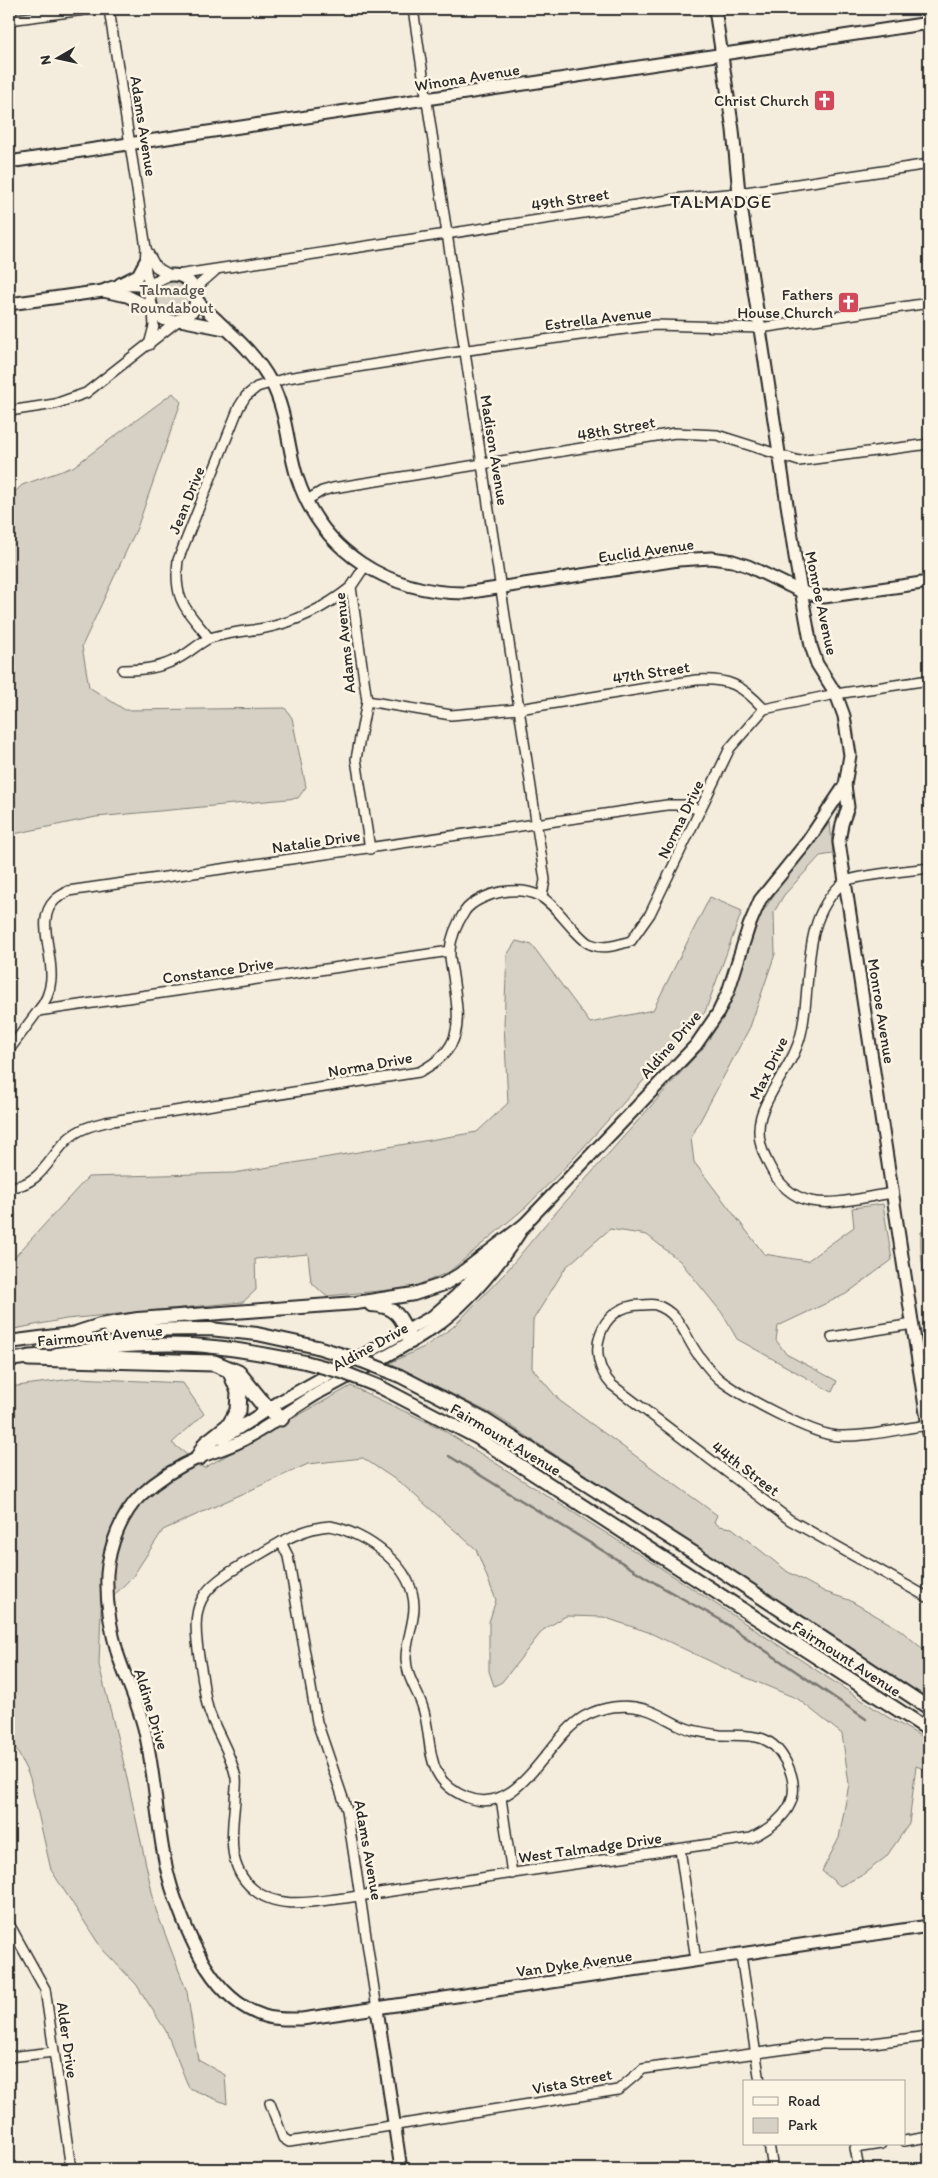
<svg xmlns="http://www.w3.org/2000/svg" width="938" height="2178" viewBox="0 0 938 2178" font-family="Itim,sans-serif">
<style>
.green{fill:#d6d1c4;stroke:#807e78}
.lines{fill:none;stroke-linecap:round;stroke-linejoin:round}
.stream{stroke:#7a7771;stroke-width:2.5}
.street-casing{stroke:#2b2b2b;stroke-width:12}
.secondary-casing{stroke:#2b2b2b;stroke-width:15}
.primary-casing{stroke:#2b2b2b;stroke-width:16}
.highway-casing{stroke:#2b2b2b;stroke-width:19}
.street{stroke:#fcf5e5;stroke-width:9}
.secondary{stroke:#fcf5e5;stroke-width:11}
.primary{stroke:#fcf5e5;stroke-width:12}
.highway{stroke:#fcf5e5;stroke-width:15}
.primary-bridge-casing{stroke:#2b2b2b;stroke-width:16;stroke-linecap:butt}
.primary-bridge{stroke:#fcf5e5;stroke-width:12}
.labels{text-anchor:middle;stroke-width:5;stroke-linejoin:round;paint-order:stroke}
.street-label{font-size:16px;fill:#2b2b2b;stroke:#fcf5e5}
.poi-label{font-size:16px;fill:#2b2b2b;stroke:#fcf5e5;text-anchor:end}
.park-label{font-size:16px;fill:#565451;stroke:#fcf5e5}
.quarter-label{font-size:19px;letter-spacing:1px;fill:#2b2b2b;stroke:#fcf5e5}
</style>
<rect width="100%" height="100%" fill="#f4edde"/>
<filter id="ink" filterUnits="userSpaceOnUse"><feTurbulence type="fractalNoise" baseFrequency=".02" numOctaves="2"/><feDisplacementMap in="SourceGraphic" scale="10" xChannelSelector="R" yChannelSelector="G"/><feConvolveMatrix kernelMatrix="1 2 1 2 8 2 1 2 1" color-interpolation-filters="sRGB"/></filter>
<g filter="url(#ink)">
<g class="green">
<circle cx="172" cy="298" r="18"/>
<path d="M173 393 181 402 137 528 82 646 89 687 125 710 285 708 292 718 306 787 298 798 96 817 9 835V498L22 485 73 467Z"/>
<path d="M830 822 833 854 820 856 784 895 774 912 775 954 750 1027 691 1138 694 1162 764 1254 807 1261 854 1227 852 1208 883 1204 892 1260 846 1294 778 1326 776 1340 786 1354 837 1381 832 1392 737 1339 722 1313 680 1261 647 1235 610 1229 566 1267 533 1320 532 1368 560 1401 717 1515 714 1522 719 1526 732 1528 788 1572 825 1592 849 1600 899 1629 929 1654V1700L496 1416 390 1363 424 1347 453 1327 505 1273 543 1227 701 1050 730 1004 760 916 781 884Z"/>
<path d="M710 897 742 911 705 1012 573 1159 527 1206 449 1272 411 1288 326 1296 311 1282 308 1254 255 1259 256 1290 243 1302 66 1319 9 1330V1261H11L88 1177 234 1173 477 1132 508 1103 504 1024 507 955 516 941 532 945 590 1023 653 1010Z"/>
<path d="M929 1230V1291H928C922 1273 920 1251 921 1232Z"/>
<path d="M79 1378 183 1383 204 1414 172 1443 204 1468 351 1386 440 1428 655 1564 886 1716 929 1741V1771L916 1766 909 1824 886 1857 861 1876 840 1886 822 1871 839 1838 849 1784 842 1734 798 1699 733 1672 648 1632 603 1617 566 1616 543 1630 502 1682 494 1686 489 1671V1622L496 1600 476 1549 402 1484 363 1458 308 1464 163 1530 133 1576 101 1609 99 1665 123 1760 156 1910 187 1992 198 2060 225 2075 227 2104 189 2088 166 2031 136 1984 102 1949 51 1870 30 1778 9 1734V1387Z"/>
</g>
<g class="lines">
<path class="stream" d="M449 1456 660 1586 719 1619 866 1719"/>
<defs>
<g id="street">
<path d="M109 9 146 248C145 261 144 276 152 287"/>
<path d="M413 9 545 880 542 896"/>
<path d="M9 20 92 9"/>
<path d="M146 249 156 267 170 275"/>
<path d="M177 275 682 198 739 193 929 164"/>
<path d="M195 293 200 284 215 271"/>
<path d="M149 345 154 326 153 311"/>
<path d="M9 411 55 404 86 393 179 320"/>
<path d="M307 500 322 491 333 488 675 433 717 435 799 461 929 444"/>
<path d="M365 566 351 587 367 701 356 759 370 849"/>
<path d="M209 638C186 609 173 601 178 560L239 407 246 396 257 387 287 378 453 352 655 325 760 328 929 303"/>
<path d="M123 670C143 670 161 668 179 658 189 653 198 644 208 639 221 633 250 631 265 628 296 622 326 607 351 587"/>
<path d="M367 701 451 715 519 709 696 680C729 678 742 685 764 709"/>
<path d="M764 709 836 694 929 680"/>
<path d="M38 1011C71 973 28 926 55 900 58 897 64 894 68 891L667 805H684L700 810"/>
<path d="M9 1050 38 1011 450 951"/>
<path d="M9 1187C40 1186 48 1159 67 1140 78 1129 93 1125 106 1122L419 1072C466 1048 459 1021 453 976 452 968 449 958 450 950 451 936 458 922 465 911 472 901 490 894 501 892 544 885 551 906 576 932 580 936 585 942 590 944 604 950 617 945 631 941L650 914 730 748 764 709"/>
<path d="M893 1193C842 1200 795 1221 768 1163 760 1148 756 1133 761 1116 770 1087 794 1064 801 1034 813 983 799 920 844 882 851 876 915 870 929 868"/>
<path d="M832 1337 913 1324"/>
<path d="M928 1425C899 1429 868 1437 838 1436 813 1435 739 1395 719 1379 712 1373 705 1364 699 1356 685 1338 681 1313 656 1305 652 1304 646 1305 641 1305 599 1305 584 1356 612 1385L790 1520 929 1598"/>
<path d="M330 1526C366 1533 414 1566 414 1607 414 1624 406 1641 406 1658 406 1677 418 1691 423 1708 434 1743 422 1779 466 1797 520 1819 546 1738 585 1716 602 1707 625 1703 644 1709 661 1713 675 1726 692 1730 702 1732 711 1734 720 1735 749 1736 770 1731 786 1762 806 1800 783 1822 751 1838L345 1898C316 1901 278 1911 253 1889 226 1866 232 1833 235 1801 235 1794 237 1786 236 1778 231 1752 216 1733 208 1708 204 1694 203 1678 200 1663 190 1603 197 1590 250 1560 276 1545 300 1528 330 1526Z"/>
<path d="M281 1542 288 1556 317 1722 347 1810 377 2009"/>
<path d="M501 1798 512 1874"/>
<path d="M680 1849 696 1961"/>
<path d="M9 1924 45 1989 71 2169"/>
<path d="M741 1955 760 2082"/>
<path d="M9 2057 54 2052"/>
<path d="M270 2103 283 2138 289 2142 618 2090 643 2069 822 2044H865L929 2036"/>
<path d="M904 2141 929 2137"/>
<path d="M769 2144 773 2169"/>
<path d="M859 2169 855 2148 881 2144"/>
</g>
<g id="secondary">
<path d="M715 9 733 130 739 193 796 563 811 646 817 664 836 694 844 716 850 755 845 785 848 807 842 824 839 842 929 1433"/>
<path d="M9 162 929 23"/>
<circle cx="173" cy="298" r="23"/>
<path d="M120 284 138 275 145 262"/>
<path d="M103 291C116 284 138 283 152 288"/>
<path d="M196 298C202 308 211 314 219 322 239 340 258 358 271 382 287 412 287 445 297 477 321 552 389 593 465 593L678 560 711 558 733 561 748 566 802 592 824 597 929 582"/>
<path d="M9 304 103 291 127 296 152 308"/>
<path d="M180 320 225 329"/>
<path d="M524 1226C500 1264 471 1301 434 1327 398 1352 358 1371 320 1392 293 1408 269 1427 241 1441 228 1448 214 1451 200 1457 179 1466 158 1479 141 1495 121 1514 109 1547 107 1574 106 1601 110 1628 118 1655 126 1680 139 1705 145 1732 158 1787 156 1844 175 1898 191 1943 214 2000 264 2016 276 2020 289 2019 302 2019L929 1926"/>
<path d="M520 1229 696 1045 718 1013 728 992 749 926 760 900 807 842 845 785"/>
<path d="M222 1439 279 1402 433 1316 456 1296 498 1251"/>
<path d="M377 2009 401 2169"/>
</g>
<g id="primary">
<path d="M371 1305C399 1306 402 1320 411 1342"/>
<path d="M111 1330 210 1329 257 1334 317 1347"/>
<path d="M78 1332 100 1325 138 1319 356 1303 414 1294 444 1284 459 1275 527 1223"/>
<path d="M9 1342 86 1332"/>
<path d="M57 1354C108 1347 162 1341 214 1347 245 1350 275 1356 305 1362"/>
<path d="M9 1360 37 1356"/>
<path d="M400 1376 485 1420 694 1553 929 1708"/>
<path d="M380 1387 478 1438 929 1730"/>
</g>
<g id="highway">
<path d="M29 1358 214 1363 238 1373 264 1405 281 1418"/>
<path d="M199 1457 206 1444 230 1425 238 1411 239 1392 230 1370"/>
</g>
</defs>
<use href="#street" class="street-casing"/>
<use href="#secondary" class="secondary-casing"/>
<use href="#primary" class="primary-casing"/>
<use href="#highway" class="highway-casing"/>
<use href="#street" class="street"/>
<use href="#secondary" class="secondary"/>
<use href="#primary" class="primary"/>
<use href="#highway" class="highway"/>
<defs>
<g id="primary-bridge">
<path d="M317 1347 362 1361 400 1376"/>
<path d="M305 1362 342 1372 380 1387"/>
</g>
</defs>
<use href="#primary-bridge" class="primary-bridge-casing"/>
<use href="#primary-bridge" class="primary-bridge"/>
</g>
</g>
<defs>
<symbol id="church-square" viewBox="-11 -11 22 22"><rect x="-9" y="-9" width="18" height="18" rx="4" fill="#d1495b" stroke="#fcf5e5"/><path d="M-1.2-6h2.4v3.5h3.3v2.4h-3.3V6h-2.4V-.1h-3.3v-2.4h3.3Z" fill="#fff"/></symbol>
</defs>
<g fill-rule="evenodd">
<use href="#church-square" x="812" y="88" width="25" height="25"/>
<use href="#church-square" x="836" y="290" width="25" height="25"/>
</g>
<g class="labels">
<g class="street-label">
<text transform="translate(467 77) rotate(-9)" y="6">Winona Avenue</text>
<text transform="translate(144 126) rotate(81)" y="6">Adams Avenue</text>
<text transform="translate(570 199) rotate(-9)" y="6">49th Street</text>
<text transform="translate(598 318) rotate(-7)" y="6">Estrella Avenue</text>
<text transform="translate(616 428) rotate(-10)" y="6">48th Street</text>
<text transform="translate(495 450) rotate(81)" y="6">Madison Avenue</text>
<text transform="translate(186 500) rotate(-68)" y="6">Jean Drive</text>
<text transform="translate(646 550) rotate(-8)" y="6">Euclid Avenue</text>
<text transform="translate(822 603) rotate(78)" y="6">Monroe Avenue</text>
<text transform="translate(344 643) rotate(-96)" y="6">Adams Avenue</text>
<text transform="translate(651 672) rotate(-9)" y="6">47th Street</text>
<text transform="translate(680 819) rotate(-64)" y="6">Norma Drive</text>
<text transform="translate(316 841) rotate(-8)" y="6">Natalie Drive</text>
<text transform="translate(218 970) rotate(-8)" y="6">Constance Drive</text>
<text transform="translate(882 1011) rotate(81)" y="6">Monroe Avenue</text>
<text transform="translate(670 1044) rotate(-49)" y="6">Aldine Drive</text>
<text transform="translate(370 1064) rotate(-10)" y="6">Norma Drive</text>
<text transform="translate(768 1068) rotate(-64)" y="6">Max Drive</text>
<text transform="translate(100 1335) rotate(-5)" y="6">Fairmount Avenue</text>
<text transform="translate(370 1346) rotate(-29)" y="6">Aldine Drive</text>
<text transform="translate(506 1439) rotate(31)" y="6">Fairmount Avenue</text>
<text transform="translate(746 1468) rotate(37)" y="6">44th Street</text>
<text transform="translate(847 1658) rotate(33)" y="6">Fairmount Avenue</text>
<text transform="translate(152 1709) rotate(73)" y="6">Aldine Drive</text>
<text transform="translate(590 1847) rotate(-8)" y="6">West Talmadge Drive</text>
<text transform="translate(369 1850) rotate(80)" y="6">Adams Avenue</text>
<text transform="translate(574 1963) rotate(-8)" y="6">Van Dyke Avenue</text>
<text transform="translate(68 2040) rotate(82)" y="6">Alder Drive</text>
<text transform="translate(572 2081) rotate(-11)" y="6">Vista Street</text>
</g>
<g class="poi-label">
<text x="809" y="106">Christ Church</text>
<text x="833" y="300">Fathers<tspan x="833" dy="18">House Church</tspan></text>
</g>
<g class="park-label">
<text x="172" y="295">Talmadge<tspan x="172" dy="18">Roundabout</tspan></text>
</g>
<g class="quarter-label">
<text x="721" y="208">TALMADGE</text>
</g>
</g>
<rect width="938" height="2178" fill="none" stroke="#fcf5e5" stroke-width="30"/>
<rect x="15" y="15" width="908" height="2148" fill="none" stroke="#2b2b2b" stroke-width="2" filter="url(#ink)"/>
<rect x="743" y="2080" width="162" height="65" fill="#fcf5e5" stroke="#a8a49b"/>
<rect x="753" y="2097" width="25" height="8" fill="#fcf5e5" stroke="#a8a49b"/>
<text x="788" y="2106" font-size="15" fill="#2b2b2b">Road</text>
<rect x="753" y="2118" width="25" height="15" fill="#d6d1c4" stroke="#a8a49b"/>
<text x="788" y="2130" font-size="15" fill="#2b2b2b">Park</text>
<g transform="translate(58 58) rotate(261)" stroke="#fcf5e5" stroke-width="4" paint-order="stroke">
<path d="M0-4L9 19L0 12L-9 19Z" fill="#2b2b2b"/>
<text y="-8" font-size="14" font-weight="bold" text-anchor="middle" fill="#2b2b2b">N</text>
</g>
</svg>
